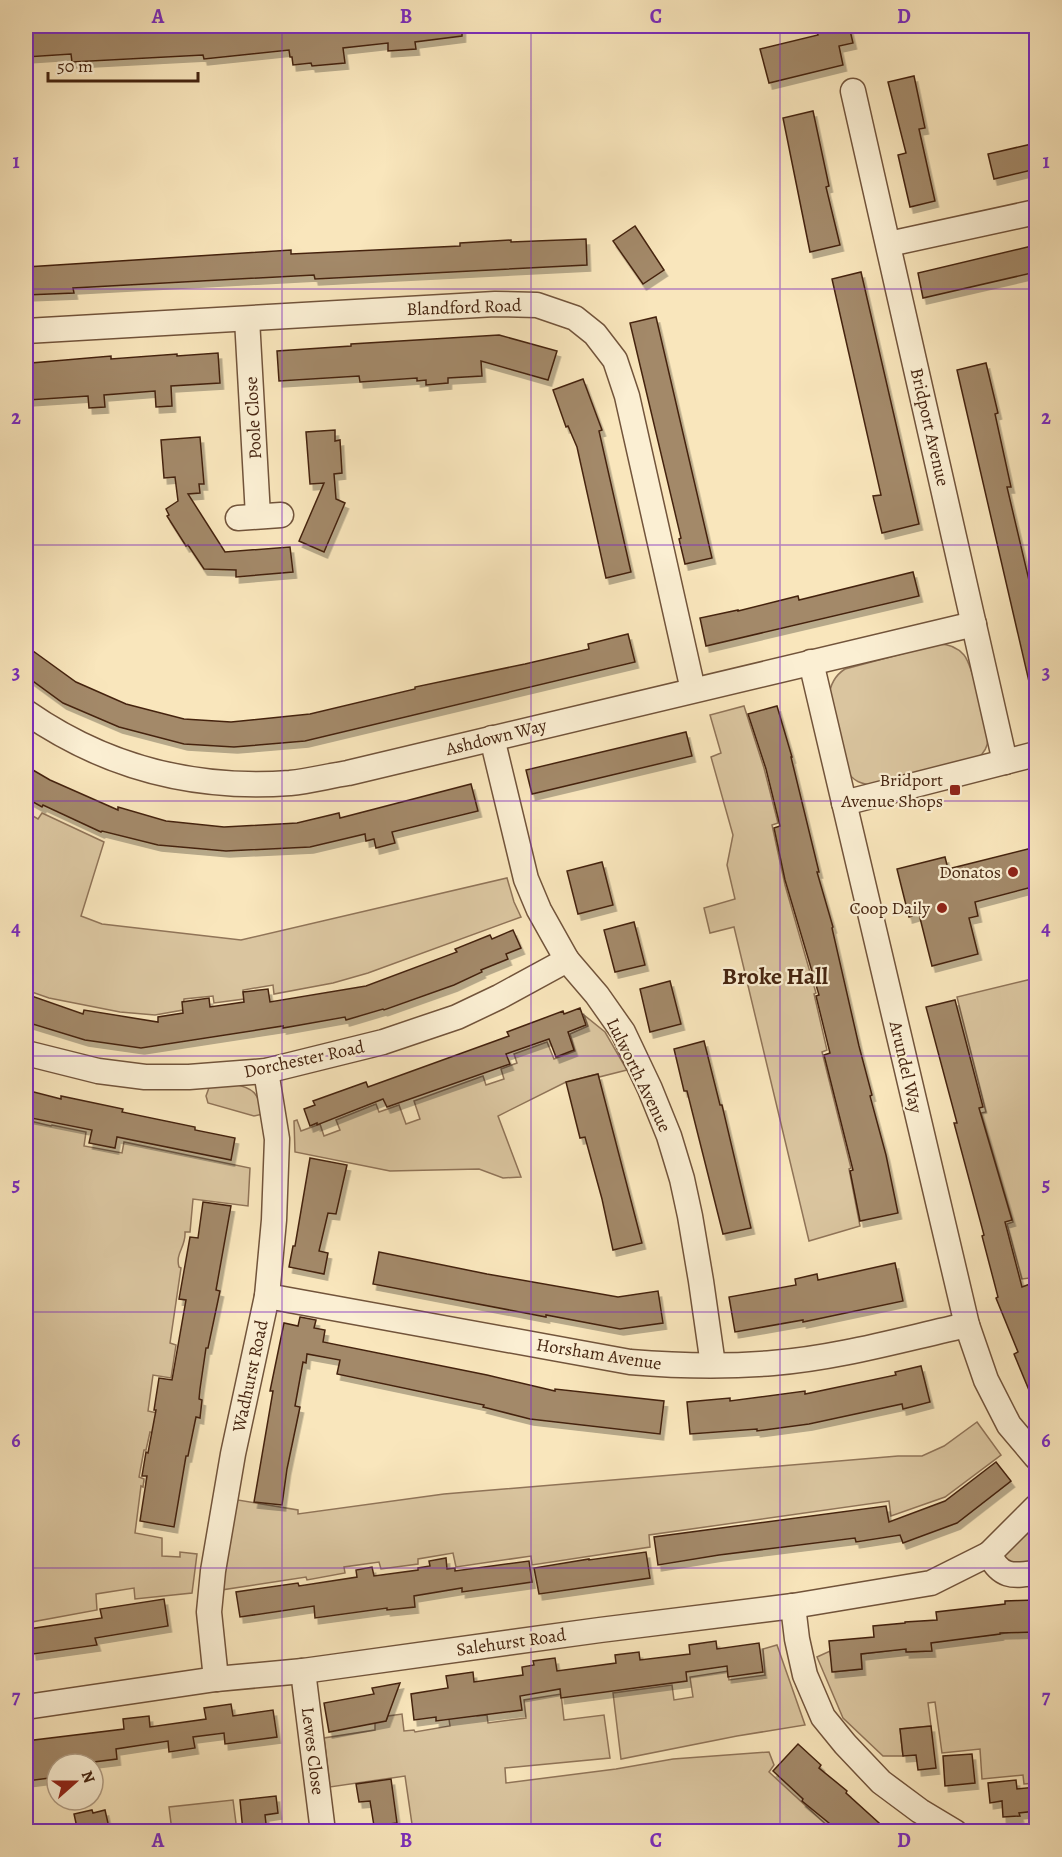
<svg xmlns="http://www.w3.org/2000/svg" width="1062" height="1857" viewBox="0 0 1062 1857" font-family="Alegreya,serif">
<style>
.green{fill:#dac59f;stroke:#907458;stroke-width:1.5}
.building{fill:#a38969;stroke:#452410;stroke-width:1.5;filter:url(#shadow)}
.lines{fill:none;stroke-linecap:round;stroke-linejoin:round}
.street-casing{stroke:#72543b;stroke-width:27}
.street{stroke:#fbefd3;stroke-width:24}
.grid{fill:none;stroke:#7b2cbf;stroke-width:1.5;stroke-opacity:0.55}
.poi-dot{fill:#8f2418;stroke:#fbefd3;stroke-width:2}
.labels{text-anchor:middle;stroke-width:4.5;stroke-linejoin:round;paint-order:stroke}
.street-label{font-size:18px;fill:#452410;stroke:#fbefd3}
.poi-label{font-size:18px;fill:#452410;stroke:#fbefd3;text-anchor:end}
.district-label{font-size:24px;font-weight:bold;fill:#452410;stroke:#fbefd3}
.neatline{fill:none;stroke:#7b2cbf;stroke-width:2}
.grid-label{font-size:20px;text-anchor:middle;font-weight:bold;fill:#7b2cbf}
</style>
<defs>
<filter id="shadow"><feDropShadow dx="3.5" dy="6" stdDeviation="0" flood-color="#0004"/></filter>
</defs>
<rect width="100%" height="100%" fill="#f9e6bc"/>
<filter id="stains"><feTurbulence type="fractalNoise" baseFrequency=".00333" numOctaves="4"/><feColorMatrix values="0 0 0 0 .2 0 0 0 0 .09 0 0 0 0 .02 0 0 0 .5 -.17"/></filter>
<radialGradient id="worn" r=".72"><stop offset=".6" stop-color="#630" stop-opacity="0"/><stop offset="1" stop-color="#630" stop-opacity=".3"/></radialGradient>
<g class="green">
<path d="M939 644C949 644 957 647 964 655 972 665 990 733 987 745 985 753 978 758 972 763L876 786C861 784 853 782 845 768L829 697C830 685 834 676 845 669Z"/>
<path d="M744 706 764 768 778 823 772 825 785 885 816 993 814 994 827 1050 822 1052 851 1168 849 1169 860 1226 809 1241 734 927 710 933 704 908 735 899 727 865 733 835 711 757 721 753 710 715Z"/>
<path d="M26 812 38 819 42 813 104 842 81 916 102 924 241 940 507 878 514 902 521 917 368 973 333 983 274 994 273 985 243 990 244 999 214 1003 213 996 184 999 183 1010 155 1015 120 1012 49 998 26 990Z"/>
<path d="M1036 978V1295L1029 1278 1022 1279 1007 1224 1013 1222 981 1113 986 1112 957 997Z"/>
<path d="M584 1015 605 1032 627 1070 599 1077 598 1074 566 1082 498 1116 521 1177 503 1178 479 1169 390 1171 295 1152 294 1121 297 1120 301 1131 320 1124 324 1136 340 1130 336 1120 376 1104 379 1112 399 1105 406 1124 420 1119 414 1101 483 1076 486 1085 504 1079 501 1069 517 1063 514 1054 547 1042 554 1059 575 1051 570 1034 588 1026Z"/>
<path d="M233 1084C254 1088 258 1093 263 1114L254 1116 208 1103 206 1096 210 1085Z"/>
<path d="M26 1120 51 1126 52 1125 86 1132 84 1146 122 1153 124 1142 250 1168 248 1206 193 1199 190 1232H185C186 1247 175 1253 179 1267L181 1268 170 1343 176 1345 171 1378 153 1375 148 1411 157 1413 153 1433 150 1432 146 1450H144L139 1477 144 1479 143 1487 141 1486 135 1533 162 1538V1556L180 1557V1552L197 1554 192 1593 135 1599 134 1588 96 1594 97 1610 26 1623Z"/>
<path d="M977 1422 1001 1455 945 1497 891 1516 889 1501 649 1535 650 1547 532 1565 531 1556 456 1567 453 1553 418 1559V1564L381 1569 379 1562 344 1567 345 1573 307 1580 306 1577 221 1590 232 1499 298 1510V1514L444 1494 898 1456H922L944 1446Z"/>
<path d="M1036 1526V1564L1011 1567 1002 1555Z"/>
<path d="M1036 1627V1783L1024 1784 1023 1775 982 1779 980 1749 942 1753 935 1702 928 1703 931 1726 900 1729 903 1756H883L843 1718 817 1657 830 1651 833 1672 862 1669 861 1654 903 1649H906L907 1652 931 1651V1642L1000 1634Z"/>
<path d="M777 1645 805 1725 737 1736 621 1759 613 1693 672 1685 674 1700 693 1697 690 1677 728 1671 729 1680 765 1675 763 1649Z"/>
<path d="M561 1694 564 1720 604 1715 610 1758 505 1768 506 1783 616 1769 673 1759 769 1752 774 1765 769 1772 833 1831H413L405 1776 330 1787 324 1738 375 1730V1721H386L388 1716 402 1714 404 1731 414 1730 415 1732 450 1726 447 1706 475 1702 477 1716 487 1715 488 1723 526 1718 524 1700Z"/>
<path d="M233 1800 237 1831H172L169 1807Z"/>
</g>
<g class="building">
<path d="M70 26H462V36L415 42 416 49 388 51V43L343 48 345 63 312 66 311 63 293 65 292 57H290L289 50 204 59 203 55 72 62 71 54 26 57V30Z"/>
<path d="M816 26H849L853 43 839 46 843 65 769 83 760 49 818 35Z"/>
<path d="M914 76 925 128 919 129 935 201 910 207 898 155 906 153 888 82Z"/>
<path d="M813 111 829 186 826 187 840 245 810 252 783 118Z"/>
<path d="M1036 143V169L994 179 988 154Z"/>
<path d="M635 226 664 270 643 284 613 241Z"/>
<path d="M586 239 587 265 315 279 314 275 146 284 73 288 74 293 26 295V267L291 250V254L460 246V243L511 240V242Z"/>
<path d="M1036 245V272L923 298 918 273Z"/>
<path d="M861 272 919 524 882 533 873 496 881 495 832 279Z"/>
<path d="M656 317 712 558 685 564 679 539 681 538 630 323Z"/>
<path d="M499 335 557 351 548 380 481 361 482 376 448 378V383L426 385V380L417 381V378L360 382 359 376 279 381 277 351 351 346V344Z"/>
<path d="M218 353 220 383 171 386 172 406 156 407 155 391 104 395 105 407 89 408 88 396 28 400 26 377H32L31 363 111 356V359L177 354V356Z"/>
<path d="M986 363 998 413 995 414 1011 487H1007L1036 610V685L1030 686 957 370Z"/>
<path d="M583 379 602 430 599 431 631 572 606 578 577 447 568 426 566 427 553 390Z"/>
<path d="M335 430V441L340 440 342 473 334 474 336 499 345 503 324 552 299 541 324 483 310 484 306 432Z"/>
<path d="M200 437 204 484H199L200 493 188 494 225 552 290 547 293 572 236 577V570L204 569 188 545 186 546 167 516 169 515 166 509 178 501 175 477 164 478 161 440Z"/>
<path d="M913 572 919 596 706 646 700 618 738 610V611L798 596 799 600Z"/>
<path d="M628 634 635 662 305 741 234 747 184 744 119 727 63 703 26 676V661L33 651 76 682 126 704 184 719 231 722 310 714 415 689V687L525 664 589 649 588 644Z"/>
<path d="M777 706 792 757H791L819 872H817L833 927 832 928 859 1046 872 1095 870 1096 886 1155 898 1213 860 1221 850 1171 853 1170 824 1055 830 1053 816 996 819 995 785 880 774 828 780 826 766 769 748 714Z"/>
<path d="M686 732 692 756 532 794 526 770Z"/>
<path d="M26 766 50 780 118 810V807L166 821 224 827 297 823 339 813 340 818 471 784 478 811 392 832 395 843 376 848 374 839 366 841 365 834 310 847 226 851 158 845 102 831 101 832 43 805 42 807 26 798Z"/>
<path d="M1036 847V886L975 902 978 916 969 918 978 954 932 966 919 914 909 917 897 869 945 857 948 869Z"/>
<path d="M602 862 613 905 578 914 567 871Z"/>
<path d="M634 922 645 965 615 972 604 930Z"/>
<path d="M513 930 521 948 506 954 508 959 481 970 482 972 454 985 384 1010 383 1009 346 1020 345 1017 283 1028V1026L141 1048 85 1040 26 1022V994L83 1014 84 1010 158 1022V1017L183 1013 182 1002 209 998 210 1007 244 1002 243 992 268 989 270 1002 366 986 457 952 455 949 490 935 492 939Z"/>
<path d="M670 981 681 1024 650 1032 640 989Z"/>
<path d="M955 1000 983 1107 979 1108 1012 1220 1005 1222 1022 1287 1030 1284 1036 1300V1407L1014 1354 1018 1352 996 1298 998 1297 982 1236 984 1235 954 1123H957L926 1007Z"/>
<path d="M580 1008 586 1025 568 1032 574 1050 556 1057 549 1039 506 1054 510 1064 387 1107 383 1099 317 1125V1123L310 1126 304 1109 315 1105 313 1101 366 1082 368 1087 509 1036 507 1032 563 1011 564 1014Z"/>
<path d="M704 1041 720 1105H722L751 1228 723 1234 687 1091H684L674 1049Z"/>
<path d="M598 1074 642 1243 613 1250 602 1199 585 1137 580 1138 566 1082Z"/>
<path d="M26 1090 61 1099V1096L123 1109 122 1112 195 1127V1130L235 1138 231 1160 117 1137 115 1148 89 1143 92 1130 26 1117Z"/>
<path d="M310 1158 347 1165 336 1214 328 1213 319 1251 328 1253 324 1274 289 1267 293 1246H295Z"/>
<path d="M203 1202 231 1206 216 1290 220 1291 208 1348H206L200 1389 199 1399 202 1400 200 1418 196 1417 188 1456H186L174 1527 140 1521 147 1476H142L146 1452 148 1453 156 1410H154L159 1378 172 1380 186 1300 179 1299 190 1237 198 1238Z"/>
<path d="M379 1252 487 1274 618 1297 658 1291 663 1323 620 1329 546 1315V1317L373 1284Z"/>
<path d="M895 1263 903 1301 803 1322V1320L735 1332 729 1297 796 1285 795 1279 817 1274 818 1280Z"/>
<path d="M300 1317 316 1320 314 1328 325 1330 323 1342 487 1375 555 1391V1389L664 1401 660 1434 530 1419 483 1407 484 1405 337 1374 340 1360 307 1354 306 1363 303 1362 295 1406 300 1407 287 1469 282 1505 254 1502 273 1391H270L284 1323 298 1326Z"/>
<path d="M921 1366 930 1402 903 1409 902 1404 809 1424 757 1431V1429L690 1434 687 1402 730 1398V1401L805 1391V1394L896 1375 895 1372Z"/>
<path d="M996 1462 1011 1481 957 1523 903 1543 900 1535 856 1542 855 1538 719 1555 658 1565 654 1537 886 1506 889 1522 945 1501Z"/>
<path d="M646 1552 650 1578 539 1594 534 1568 589 1559V1560Z"/>
<path d="M446 1558 447 1569 455 1568V1571L529 1561 532 1582 462 1592V1588L414 1596 415 1607 387 1610V1608L315 1618 314 1606 240 1617 236 1592 298 1583 299 1586 357 1577 356 1570 372 1567 374 1576 418 1570V1568L430 1566 429 1561Z"/>
<path d="M164 1599 168 1626 95 1638 97 1645 33 1654 29 1629 102 1618 100 1609Z"/>
<path d="M1036 1600V1632L1000 1633V1634L931 1643 932 1651 906 1652V1649L861 1654 862 1669 832 1672 829 1641 874 1637 873 1626 905 1623V1622L937 1620 936 1612 1005 1604V1601Z"/>
<path d="M716 1641 717 1649 759 1643 763 1672 728 1677 727 1666 686 1672 687 1681 561 1698 560 1689 520 1696 522 1710 436 1721V1717L414 1720 411 1694 448 1688 446 1676 473 1672 474 1682 523 1675 522 1667 534 1665 533 1661 555 1658 557 1671 616 1663 615 1655 639 1652 640 1660 690 1654 689 1645Z"/>
<path d="M400 1683 386 1721 329 1732 324 1703 374 1694 372 1688Z"/>
<path d="M231 1704 233 1716 273 1710 277 1737 225 1744 224 1733 193 1737 195 1748 169 1752 168 1741 116 1749 117 1759 78 1764H57V1777L27 1781 26 1741 124 1729 123 1719 149 1716 150 1727 206 1719 204 1708Z"/>
<path d="M931 1726 936 1768 918 1770 916 1755 903 1756 900 1729Z"/>
<path d="M798 1744 821 1765 819 1768 847 1791 846 1793 889 1832H840L802 1801 803 1799 773 1771Z"/>
<path d="M972 1754 975 1783 945 1786 943 1756Z"/>
<path d="M391 1779 397 1823 374 1826 370 1801 359 1802 356 1784Z"/>
<path d="M1016 1780 1017 1789 1036 1787V1811L1019 1813 1020 1816 1003 1817 1002 1801 990 1803 988 1783Z"/>
<path d="M276 1796 278 1813 265 1815 267 1832H243L240 1800Z"/>
<path d="M92 1810 93 1813 105 1810 110 1832H78L74 1814Z"/>
</g>
<g class="lines">
<defs>
<g id="street">
<path d="M853 91 1005 762"/>
<path d="M889 244 1036 212"/>
<path d="M247 319 258 516"/>
<path d="M26 331 495 304 537 305 575 318 595 334 615 360 627 396 693 690"/>
<path d="M238 518 281 515"/>
<path d="M811 662 967 1325 986 1380 1009 1425 1036 1457"/>
<path d="M26 712C105 767 193 790 290 783 309 781 329 776 348 773L974 624"/>
<path d="M492 738 526 879 539 910 567 960 597 995 623 1032 650 1089 669 1136 682 1179 690 1216 701 1281 713 1365"/>
<path d="M844 803 1036 754"/>
<path d="M26 1053 98 1071 145 1077H189L266 1071 383 1042 457 1017 499 997 567 960"/>
<path d="M267 1296 630 1362C678 1366 726 1367 773 1363 838 1358 903 1339 967 1325"/>
<path d="M989 1554 1036 1507"/>
<path d="M793 1606 797 1639 805 1675 823 1717 845 1744 881 1782 920 1811 955 1832"/>
<path d="M303 1671 323 1832"/>
<path d="M216 1679 209 1612 213 1571 233 1454 267 1296 274 1220 277 1139 266 1071"/>
<path d="M26 1707 216 1679 303 1671 600 1630 793 1606 931 1583 989 1554C1001 1578 1012 1576 1036 1573"/>
</g>
</defs>
<use href="#street" class="street-casing"/>
<use href="#street" class="street"/>
</g>
<path class="grid" d="M282 26V1832M531 26V1832M780 26V1832M26 289H1036M26 545H1036M26 801H1036M26 1056H1036M26 1312H1036M26 1568H1036"/>
<g class="poi-dot">
<rect x="949" y="784" width="12" height="12" rx="3"/>
<circle cx="1013" cy="872" r="6"/>
<circle cx="942" cy="908" r="6"/>
</g>
<g class="labels">
<g class="street-label">
<text transform="translate(464 307) rotate(-2)" y="6">Blandford Road</text>
<text transform="translate(253 418) rotate(-93)" y="6">Poole Close</text>
<text transform="translate(930 427) rotate(77)" y="6">Bridport Avenue</text>
<text transform="translate(496 737) rotate(-14)" y="6">Ashdown Way</text>
<text transform="translate(304 1059) rotate(-12)" y="6">Dorchester Road</text>
<text transform="translate(906 1067) rotate(77)" y="6">Arundel Way</text>
<text transform="translate(639 1075) rotate(64)" y="6">Lulworth Avenue</text>
<text transform="translate(599 1354) rotate(9)" y="6">Horsham Avenue</text>
<text transform="translate(250 1376) rotate(-78)" y="6">Wadhurst Road</text>
<text transform="translate(511 1642) rotate(-8)" y="6">Salehurst Road</text>
<text transform="translate(313 1751) rotate(83)" y="6">Lewes Close</text>
</g>
<g class="poi-label">
<text x="943" y="786">Bridport<tspan x="943" dy="21">Avenue Shops</tspan></text>
<text x="1001" y="878">Donatos</text>
<text x="930" y="914">Coop Daily</text>
</g>
<g class="district-label">
<text x="775" y="984">Broke Hall</text>
</g>
</g>
<rect width="1062" height="1857" fill="none" stroke="#f9e6bc" stroke-width="66"/>
<g transform="translate(75 1782) rotate(69)"><circle r="28" fill="#fbefd3" stroke="#b29e85" stroke-width="1.5"/>
<path d="M0-4.5L10 22L0 15L-10 22Z" fill="#8f2418"/>
<text y="-9" font-size="16" font-weight="bold" text-anchor="middle" fill="#452410">N</text>
</g>
<path d="M48 72v9h150v-9" fill="none" stroke="#452410" stroke-width="3"/>
<text x="57" y="72" font-size="18" fill="#452410" stroke="#fbefd3" stroke-width="4.5" paint-order="stroke">50 m</text>
<rect x="33" y="33" width="996" height="1791" class="neatline"/>
<g class="grid-label">
<text x="158" y="23">A</text>
<text x="406" y="23">B</text>
<text x="656" y="23">C</text>
<text x="904" y="23">D</text>
<text x="16" y="168">1</text>
<text x="1046" y="168">1</text>
<text x="16" y="424">2</text>
<text x="1046" y="424">2</text>
<text x="16" y="679">3</text>
<text x="1046" y="679">3</text>
<text x="16" y="935">4</text>
<text x="1046" y="935">4</text>
<text x="16" y="1191">5</text>
<text x="1046" y="1191">5</text>
<text x="16" y="1447">6</text>
<text x="1046" y="1447">6</text>
<text x="16" y="1703">7</text>
<text x="1046" y="1703">7</text>
<text x="158" y="1847">A</text>
<text x="406" y="1847">B</text>
<text x="656" y="1847">C</text>
<text x="904" y="1847">D</text>
</g>
<rect width="100%" height="100%" filter="url(#stains)"/>
<rect width="100%" height="100%" fill="url(#worn)"/>
</svg>
